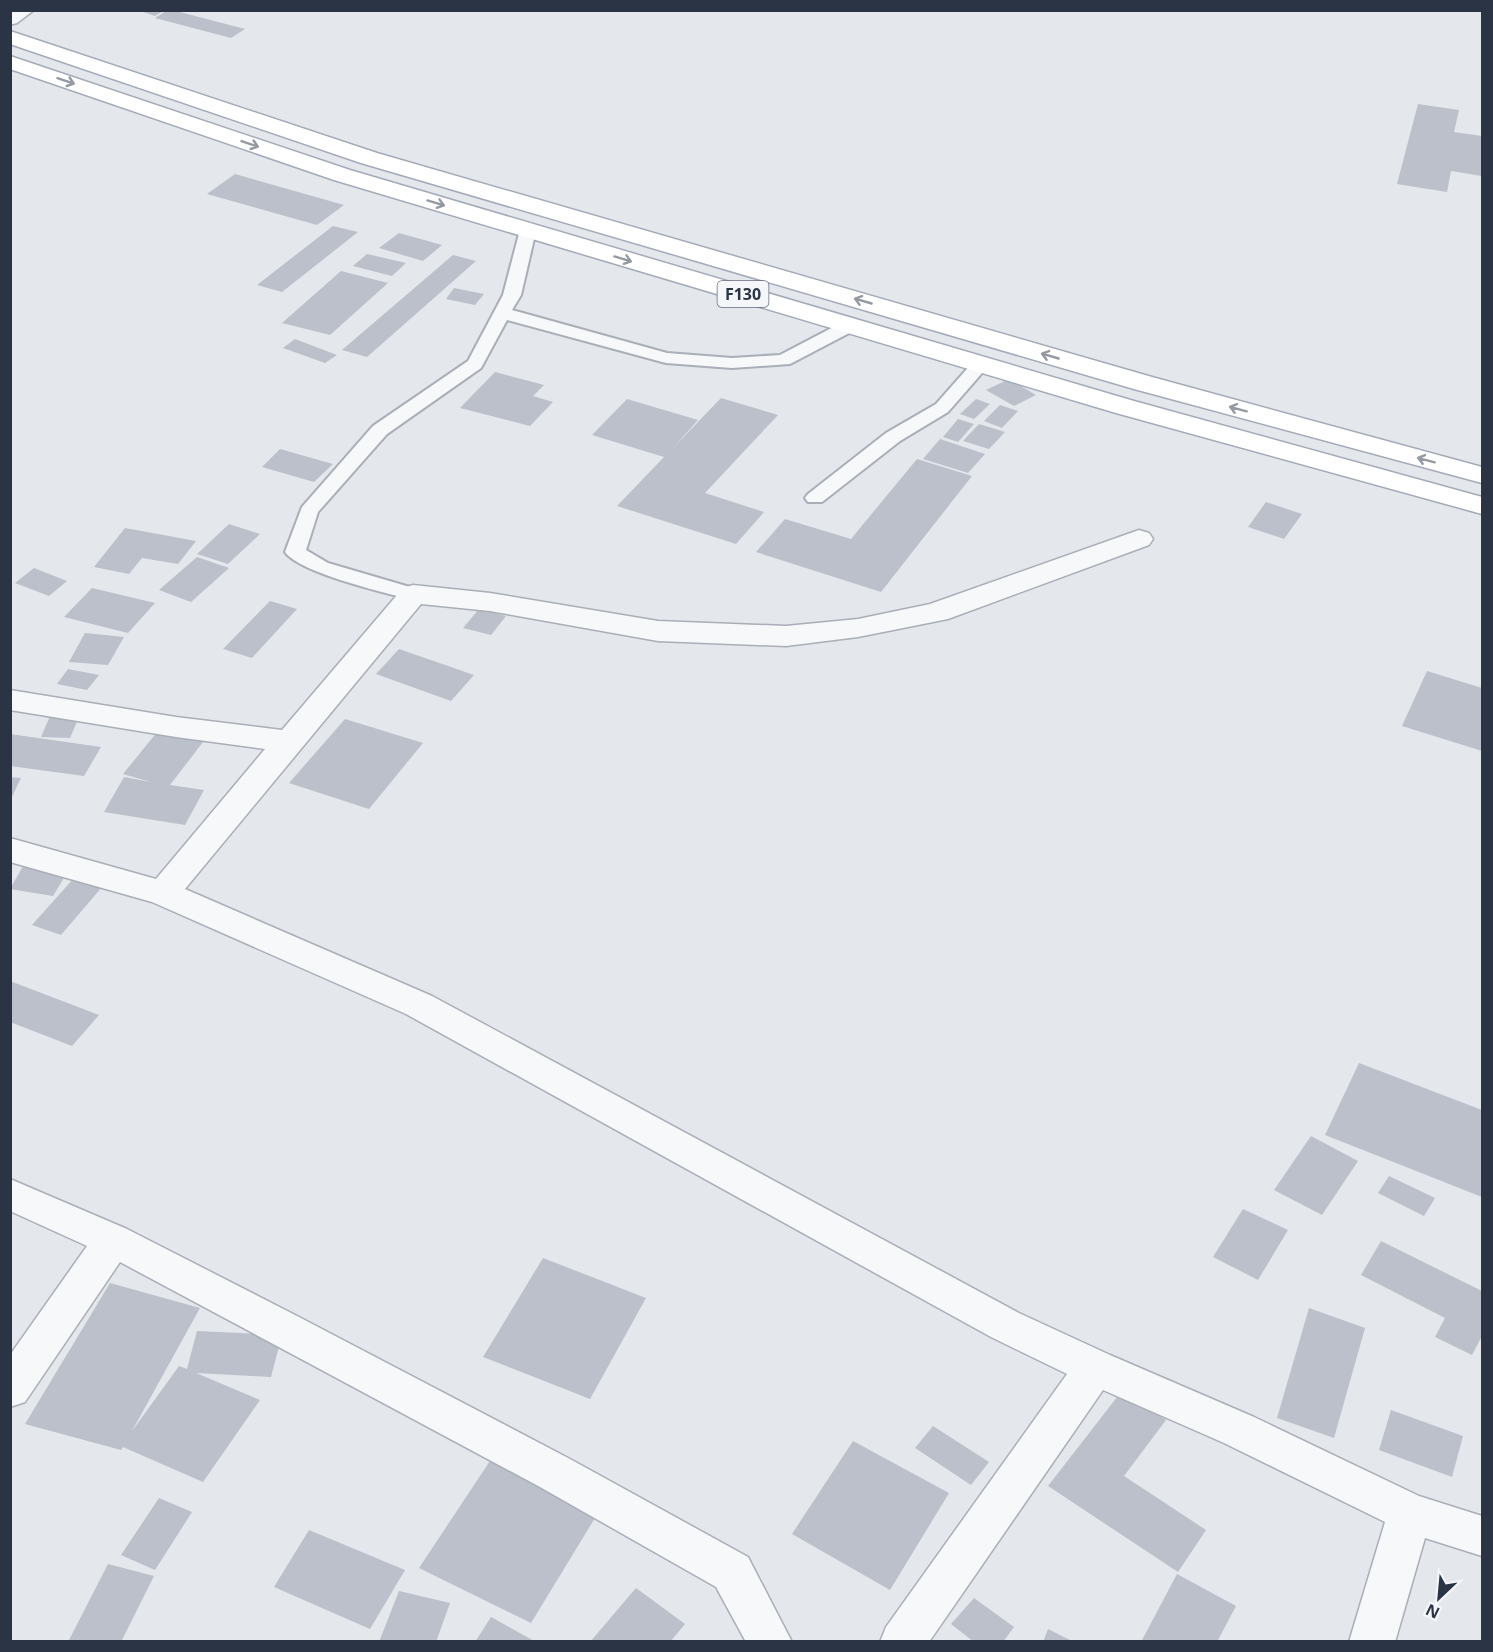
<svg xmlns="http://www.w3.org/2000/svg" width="1493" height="1652" viewBox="0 0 1493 1652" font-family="'Noto Sans',sans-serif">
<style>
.building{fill:#bbc0ca}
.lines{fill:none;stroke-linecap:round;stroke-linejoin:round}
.service-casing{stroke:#a9aeb7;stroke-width:4}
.minor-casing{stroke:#a9aeb7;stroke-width:3}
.primary-casing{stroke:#a3abb8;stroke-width:3}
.service{fill:#f7f8fa;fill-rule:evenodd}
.minor{fill:#f7f8fa;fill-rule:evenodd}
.primary{fill:#fff;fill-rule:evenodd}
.oneway{stroke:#959aa2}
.labels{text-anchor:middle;stroke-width:6;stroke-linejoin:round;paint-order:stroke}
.shield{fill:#f4f6f9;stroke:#676e7b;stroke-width:1.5}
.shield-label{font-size:16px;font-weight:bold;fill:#2b3445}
</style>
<rect width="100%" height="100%" fill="#e4e7ec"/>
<g class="building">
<path d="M137 10H165L155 16Z"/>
<path d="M168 10H172L245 29 231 38 155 18Z"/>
<path d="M1418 104 1459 110 1454 132 1482 136V176L1451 171 1447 192 1397 184Z"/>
<path d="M235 174 344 205 317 225 207 194Z"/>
<path d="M333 226 358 232 282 292 257 285Z"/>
<path d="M399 233 442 245 423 261 379 248Z"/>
<path d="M367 254 406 263 392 276 353 266Z"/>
<path d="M453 255 476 261 367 357 342 350Z"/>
<path d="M341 271 388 283 330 335 282 323Z"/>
<path d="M454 288 484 294 475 305 446 299Z"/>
<path d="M295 339 337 355 325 363 283 348Z"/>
<path d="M495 372 544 385 533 396 553 402 530 426 460 408Z"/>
<path d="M1009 379 1036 395 1014 406 986 390Z"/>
<path d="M721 398 778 415 705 493 764 512 736 544 617 506 664 457 592 435 627 399 698 420 672 449Z"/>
<path d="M976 399 990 404 974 419 960 414Z"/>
<path d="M1000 405 1018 411 1002 428 984 421Z"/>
<path d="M958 419 974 424 958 442 943 437Z"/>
<path d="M979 424 1005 432 989 449 963 441Z"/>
<path d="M940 439 985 454 968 473 923 459Z"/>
<path d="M280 449 333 464 314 482 262 467Z"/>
<path d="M917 459 972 476 881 592 756 552 785 519 851 539Z"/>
<path d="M1266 502 1302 514 1284 539 1248 527Z"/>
<path d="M229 524 260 534 228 564 197 554Z"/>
<path d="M125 528 196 541 178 564 142 558 129 574 94 567Z"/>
<path d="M197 557 229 568 191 602 159 590Z"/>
<path d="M34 568 67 581 49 596 15 583Z"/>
<path d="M92 588 155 603 128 633 64 617Z"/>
<path d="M270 601 297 609 252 658 223 649Z"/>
<path d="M479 609 506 616 491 635 463 628Z"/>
<path d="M85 633 124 637 108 665 69 662Z"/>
<path d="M399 649 474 675 451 701 376 674Z"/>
<path d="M68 669 99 675 87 690 57 684Z"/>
<path d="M1427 671 1482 688V751L1402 726Z"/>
<path d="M50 716 79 717 70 738 41 737Z"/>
<path d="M345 719 423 743 369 809 289 783Z"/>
<path d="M158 731 203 742 170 785 204 790 185 825 104 812 124 777 151 782 123 774Z"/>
<path d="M10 734 101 747 84 776 10 766Z"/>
<path d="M10 777 21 778 10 801Z"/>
<path d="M26 861 70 868 53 896 10 889Z"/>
<path d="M74 878 102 887 61 935 32 925Z"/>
<path d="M10 981 99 1015 72 1046 10 1022Z"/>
<path d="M1359 1063 1482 1110V1197L1325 1135Z"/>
<path d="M1311 1136 1358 1161 1322 1215 1274 1190Z"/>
<path d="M1389 1176 1435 1198 1424 1216 1378 1193Z"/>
<path d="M1243 1209 1288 1230 1258 1280 1213 1257Z"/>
<path d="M1381 1241 1482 1291V1336L1472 1355 1435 1337 1445 1318 1361 1275Z"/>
<path d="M543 1258 646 1298 590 1399 483 1357Z"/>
<path d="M110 1283 200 1308 132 1431 179 1366 187 1369 197 1331 282 1335 271 1377 196 1373 260 1400 203 1482 123 1447 121 1450 25 1424Z"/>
<path d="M1309 1308 1365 1328 1334 1438 1277 1418Z"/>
<path d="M1121 1392 1166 1420 1124 1476 1206 1530 1178 1572 1048 1486Z"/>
<path d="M1391 1410 1463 1436 1452 1477 1379 1450Z"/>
<path d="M933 1426 989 1462 971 1485 915 1448Z"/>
<path d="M853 1441 949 1493 890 1590 792 1534Z"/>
<path d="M490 1461 598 1513 531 1623 419 1568Z"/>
<path d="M159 1498 192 1512 155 1570 121 1555Z"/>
<path d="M309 1530 405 1570 370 1629 274 1587Z"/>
<path d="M108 1564 154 1576 121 1642H68Z"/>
<path d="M1177 1574 1236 1606 1217 1642H1141Z"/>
<path d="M636 1588 685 1624 670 1642H590Z"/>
<path d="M399 1591 450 1603 436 1642H379Z"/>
<path d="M974 1598 1014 1627 1003 1642H974L951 1624Z"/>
<path d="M491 1617 536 1642H475Z"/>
<path d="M1048 1629 1074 1642H1043Z"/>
</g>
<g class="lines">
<defs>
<g id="service">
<path d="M528 225 536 230 521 295 512 310 667 353 732 358 780 355 843 322H855L858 326 855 330 790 364 732 368 666 363 507 320 481 368 387 434 318 512 306 550 328 563 420 590 423 594 420 598 413 600C386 593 300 573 285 552L302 507 373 426 468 361 503 295 520 230Z"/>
<path d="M980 360 986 361 989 365 948 412 900 441 822 502H808L805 498 808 494 886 433 936 404 974 361Z"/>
</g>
<g id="minor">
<path d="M10 10H34L17 23 10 25Z"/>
<path d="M1139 530 1149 533 1153 539 1149 545 948 619 858 637 786 646 658 641 490 611 421 604 185 889 432 996 1019 1313 1110 1355 1254 1417 1419 1496 1482 1516V1556L1425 1538 1395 1642H1349L1385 1522 1224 1443 1103 1390 929 1642H880L886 1627 1067 1374 991 1337 406 1014 152 902 10 862V838L156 879 265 749 176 737 10 710V690L176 717 282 730 403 588 413 585 490 593 658 621 786 626 858 619 930 604Z"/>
<path d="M10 1179 127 1229 299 1317 570 1459 748 1557 792 1642H746L716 1587 540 1487 120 1262 25 1402 10 1407V1355L87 1246 10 1211Z"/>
</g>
<g id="primary">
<path d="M10 31 377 153 1152 377 1482 467V483L1134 389 361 163 10 44Z"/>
<path d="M10 56 350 170 1134 401 1482 497V514L1116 413 334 180 10 69Z"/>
</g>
</defs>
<use href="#service" class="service-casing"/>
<use href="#minor" class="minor-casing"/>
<use href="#primary" class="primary-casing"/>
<use href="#service" class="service"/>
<use href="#minor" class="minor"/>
<use href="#primary" class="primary"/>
</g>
<defs><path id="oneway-shaft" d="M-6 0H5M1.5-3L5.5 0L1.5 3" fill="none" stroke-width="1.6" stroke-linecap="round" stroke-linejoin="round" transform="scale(1.5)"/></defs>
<g class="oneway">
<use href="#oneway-shaft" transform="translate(66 81) rotate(19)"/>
<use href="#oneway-shaft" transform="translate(250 144) rotate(19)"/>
<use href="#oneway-shaft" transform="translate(436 203) rotate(17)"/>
<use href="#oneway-shaft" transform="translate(623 259) rotate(17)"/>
<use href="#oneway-shaft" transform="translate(863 301) rotate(-164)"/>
<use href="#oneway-shaft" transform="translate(1050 356) rotate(-164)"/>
<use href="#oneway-shaft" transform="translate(1238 409) rotate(-165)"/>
<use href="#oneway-shaft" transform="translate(1426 460) rotate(-165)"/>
</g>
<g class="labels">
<rect class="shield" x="717.5" y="281" width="51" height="26" rx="4.5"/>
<g class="shield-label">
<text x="743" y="300">F130</text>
</g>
</g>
<rect width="1493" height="1652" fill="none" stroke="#2b3445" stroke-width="24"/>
<g transform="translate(1439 1598) rotate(206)" stroke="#f4f6f9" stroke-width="4.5" paint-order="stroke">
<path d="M0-4.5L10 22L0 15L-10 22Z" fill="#2b3445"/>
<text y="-9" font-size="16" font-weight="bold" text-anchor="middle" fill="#2b3445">N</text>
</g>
</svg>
